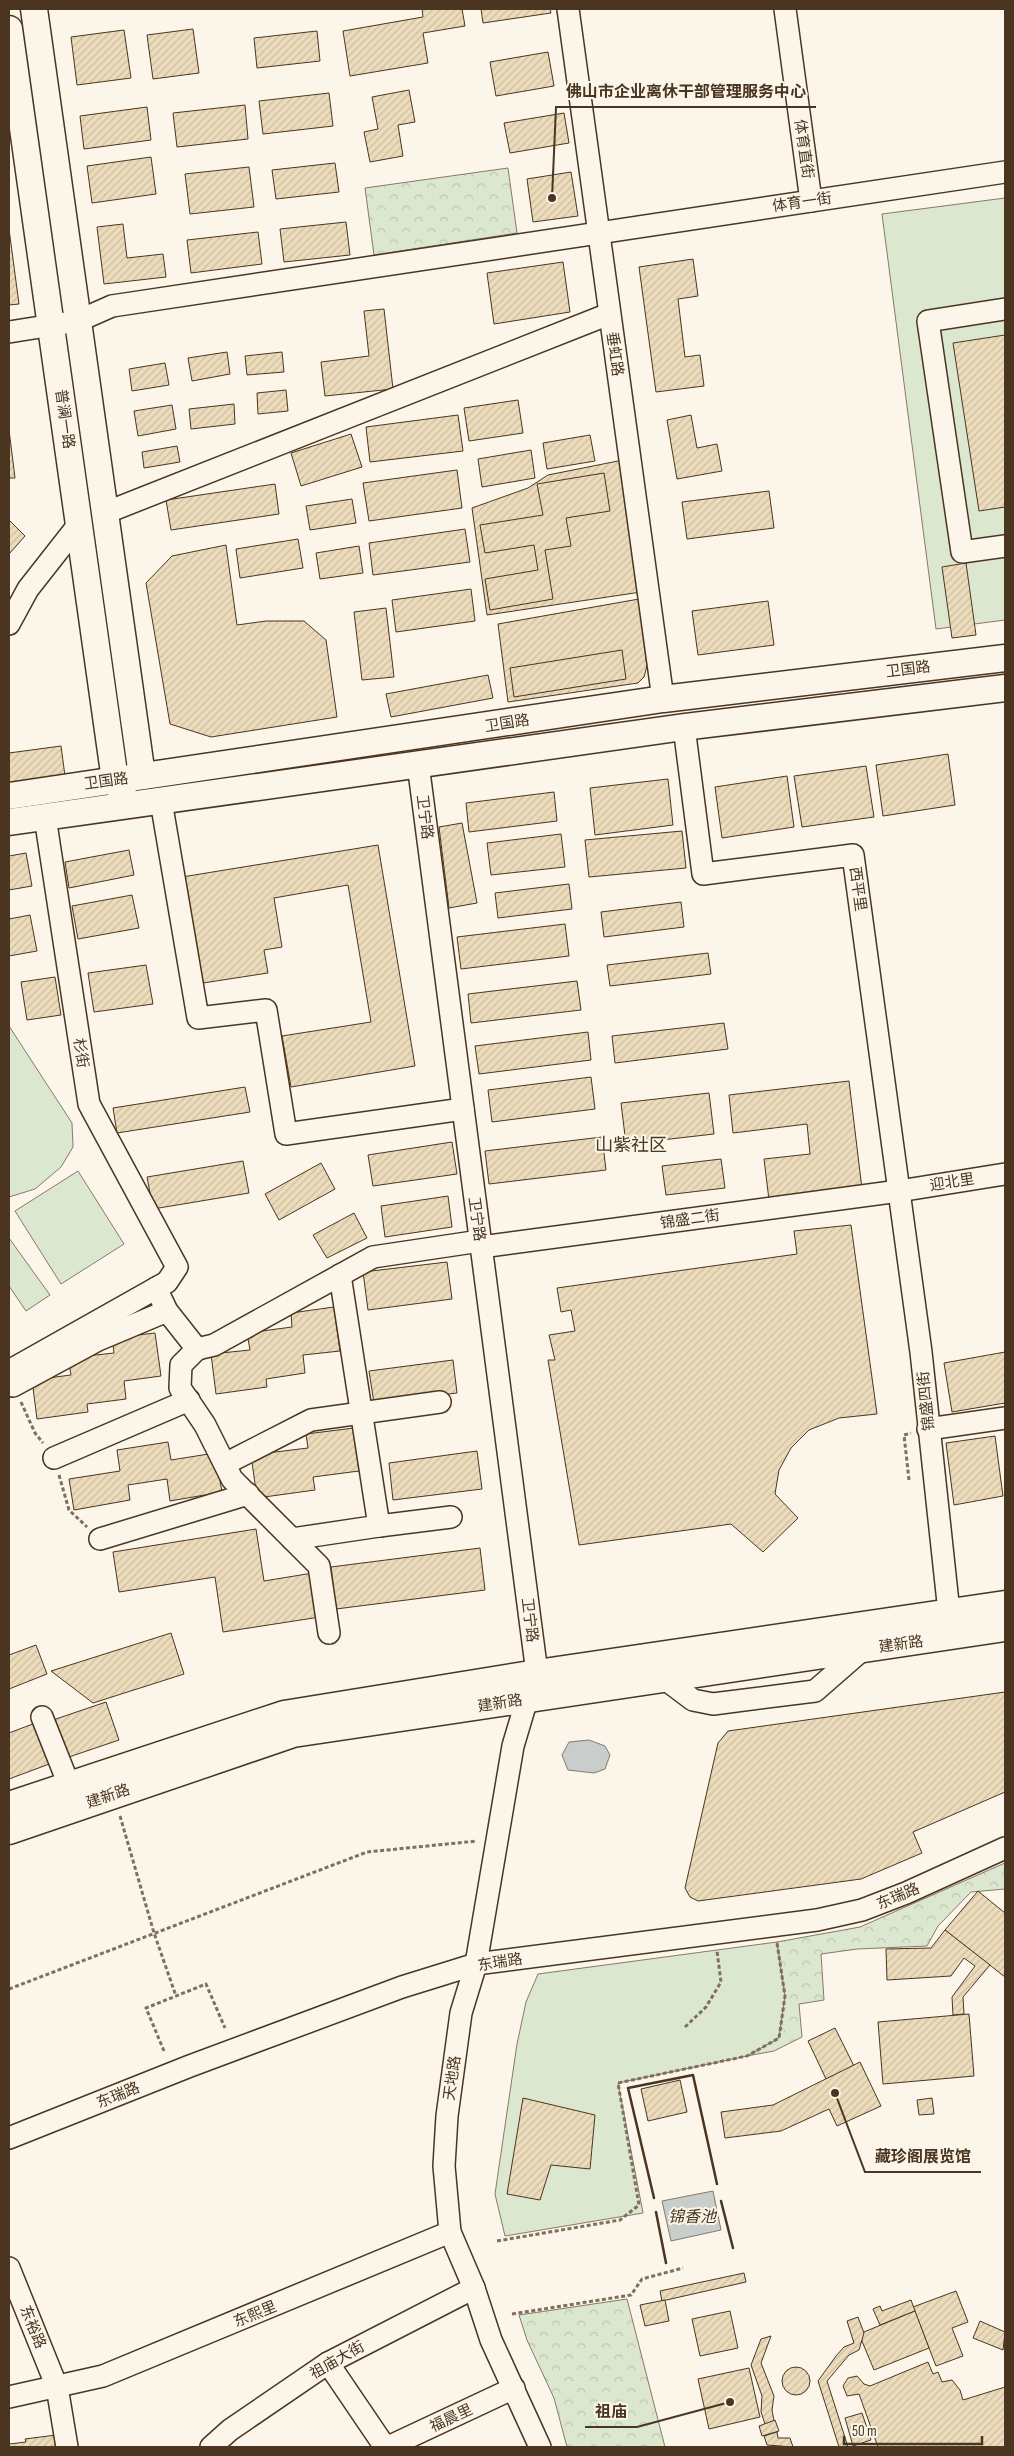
<svg xmlns="http://www.w3.org/2000/svg" width="1014" height="2456" viewBox="0 0 1014 2456" font-family="'Sofia Sans Condensed','Noto Sans SC',sans-serif">
<style>
.green{fill:#dce7d0;stroke:#887966}
.park{fill:url(#park-crowns);stroke:#887966}
.water{fill:#c9cecd;stroke:#887966}
.building{fill:url(#building-hatch);stroke:#4a3520}
.lines{fill:none;stroke-linecap:round;stroke-linejoin:round}
.minor-casing{stroke:#4a3520;stroke-width:24}
.major-casing{stroke:#4a3520;stroke-width:29}
.path{stroke:#7f6f5c;stroke-width:3;stroke-dasharray:4 2.5;stroke-linecap:butt}
.minor{stroke:#fbf6e9;stroke-width:21}
.major{stroke:#fbf6e9;stroke-width:26}
.wall{stroke:#4a3520;stroke-width:2.5}
.labels{text-anchor:middle;stroke-width:4;stroke-linejoin:round;paint-order:stroke}
.street-label{font-size:15px;fill:#4a3520;stroke:#fbf6e9}
.water-label{font-size:16px;font-style:italic;fill:#4a3520;stroke:#fbf6e9}
.quarter-label{font-size:18px;fill:#4a3520;stroke:#fbf6e9}
.leader{fill:none;stroke:#4a3520;stroke-width:2}
.callout-dot{fill:#4a3520;stroke:#fbf6e9;stroke-width:2}
.callout-label{font-size:16px;text-anchor:middle;font-weight:bold;fill:#4a3520;stroke:#fbf6e9;stroke-width:4;stroke-linejoin:round;paint-order:stroke}
</style>
<defs>
<pattern id="park-crowns" width="20" height="18" patternUnits="userSpaceOnUse" patternTransform="scale(1.25)"><rect width="20" height="18" fill="#dce7d0"/><path d="M2 6a3 3 0 1 1 6 0M12 15a3 3 0 1 1 6 0" fill="none" stroke="#bec7b2"/></pattern>
<pattern id="building-hatch" width="6" height="6" patternUnits="userSpaceOnUse" patternTransform="scale(1.25)"><rect width="6" height="6" fill="#ecdcbc"/><path d="M-1 1l2-2M0 6l6-6M5 7l2-2" fill="none" stroke="#ccbda1"/></pattern>
</defs>
<rect width="100%" height="100%" fill="#fbf6e9"/>
<g class="green">
<path d="M1005 198V620L936 629 882 214Z"/>
<path d="M9 1026 72 1123 73 1147 61 1167 35 1189 9 1197Z"/>
<path d="M78 1171 124 1244 61 1284 15 1211Z"/>
<path d="M9 1238 50 1295 26 1311 9 1286Z"/>
<path d="M777 1942 785 1996 779 2038 747 2056 618 2083 643 2213 505 2236 495 2194 517 2044 526 2002 538 1974Z"/>
</g>
<g class="park">
<path d="M508 168 517 233 374 255 365 188Z"/>
<path d="M1005 1863V1889L971 1892 938 1926 927 1946 857 1949 821 1954 824 2000 799 2004 802 2037 774 2051 747 2056 779 2038 785 1996 777 1942 860 1927Z"/>
<path d="M627 2299 665 2447H567L554 2398 527 2340 519 2315Z"/>
</g>
<g class="water">
<path d="M589 1740 605 1746 610 1755 605 1769 594 1773 568 1770 562 1755 569 1742Z"/>
<path d="M713 2191 721 2230 671 2241 662 2201Z"/>
</g>
<g class="building">
<path d="M422 9H462L465 26 423 33 428 63 350 76 343 31 423 17Z"/>
<path d="M481 9H550L551 13 483 23Z"/>
<path d="M193 29 199 73 153 79 147 35Z"/>
<path d="M124 30 131 78 77 85 71 37Z"/>
<path d="M317 31 320 61 257 68 254 38Z"/>
<path d="M548 52 554 86 496 96 490 62Z"/>
<path d="M409 90 415 122 398 125 403 156 370 162 364 132 378 129 372 97Z"/>
<path d="M329 93 333 126 263 134 259 101Z"/>
<path d="M245 105 248 139 177 147 173 113Z"/>
<path d="M147 107 151 140 84 149 80 116Z"/>
<path d="M564 113 569 143 510 153 504 123Z"/>
<path d="M151 157 156 194 92 203 87 166Z"/>
<path d="M335 163 339 192 276 199 272 170Z"/>
<path d="M249 167 254 207 190 214 185 174Z"/>
<path d="M571 172 578 216 533 222 527 179Z"/>
<path d="M346 222 350 255 284 262 280 229Z"/>
<path d="M123 224 127 258 163 254 166 277 104 284 97 227Z"/>
<path d="M9 229 19 304 9 305Z"/>
<path d="M258 232 262 264 191 273 187 240Z"/>
<path d="M693 259 698 296 678 299 685 357 700 355 704 386 656 392 639 267Z"/>
<path d="M563 262 570 312 494 324 487 273Z"/>
<path d="M384 309 393 389 325 396 321 362 369 356 364 311Z"/>
<path d="M1005 335V507L979 511 953 343Z"/>
<path d="M227 352 230 374 192 381 188 358Z"/>
<path d="M282 352 284 372 247 375 245 356Z"/>
<path d="M165 363 169 385 132 391 129 369Z"/>
<path d="M286 390 288 411 258 414 257 393Z"/>
<path d="M518 400 523 433 469 441 464 408Z"/>
<path d="M234 404 235 424 191 429 189 409Z"/>
<path d="M172 405 176 429 138 436 134 411Z"/>
<path d="M458 415 463 451 370 462 366 427Z"/>
<path d="M691 415 697 448 717 444 722 471 677 479 667 420Z"/>
<path d="M9 430 15 478H9Z"/>
<path d="M351 434 362 467 301 486 291 453Z"/>
<path d="M590 435 595 461 547 469 543 443Z"/>
<path d="M177 446 180 462 144 468 142 452Z"/>
<path d="M531 450 535 478 482 487 478 459Z"/>
<path d="M623 460 641 592 487 615 472 508 528 488 548 475Z"/>
<path d="M457 470 462 508 369 521 363 483Z"/>
<path d="M604 473 610 511 566 518 571 546 545 550 553 599 490 610 485 579 538 570 534 545 485 553 480 525 543 515 537 484Z"/>
<path d="M275 484 279 514 171 530 166 500Z"/>
<path d="M769 491 774 528 687 539 682 502Z"/>
<path d="M352 499 356 523 310 530 306 506Z"/>
<path d="M9 520 25 536 9 554Z"/>
<path d="M465 529 470 562 373 575 369 543Z"/>
<path d="M298 539 303 568 240 578 236 549Z"/>
<path d="M226 545 237 625 266 621H304L326 640 337 717 211 737 170 724 146 583 172 556Z"/>
<path d="M359 546 363 573 320 579 316 553Z"/>
<path d="M966 563 976 635 952 638 942 567Z"/>
<path d="M471 589 475 621 396 632 392 600Z"/>
<path d="M639 599 647 666 644 677 638 683 508 702 498 624Z"/>
<path d="M768 601 774 645 698 655 692 611Z"/>
<path d="M386 608 394 677 362 680 354 612Z"/>
<path d="M622 650 626 679 514 697 510 668Z"/>
<path d="M488 675 493 698 391 717 386 694Z"/>
<path d="M61 746 65 776 9 784V753Z"/>
<path d="M948 754 955 805 883 816 876 765Z"/>
<path d="M866 766 874 817 802 827 794 776Z"/>
<path d="M787 776 794 827 722 838 715 787Z"/>
<path d="M668 779 673 825 595 835 590 788Z"/>
<path d="M554 792 557 821 469 832 466 803Z"/>
<path d="M462 823 477 903 449 908 439 827Z"/>
<path d="M682 831 686 868 589 877 585 840Z"/>
<path d="M561 834 565 867 491 875 487 843Z"/>
<path d="M378 845 415 1066 291 1087 282 1036 371 1022 348 885 274 898 282 947 264 950 268 973 203 983 182 877Z"/>
<path d="M129 850 134 875 69 888 65 862Z"/>
<path d="M26 853 32 886 9 890V856Z"/>
<path d="M569 884 572 909 498 918 495 893Z"/>
<path d="M132 895 139 928 78 939 72 906Z"/>
<path d="M681 902 684 927 604 937 601 912Z"/>
<path d="M30 915 37 951 9 956V919Z"/>
<path d="M565 924 569 956 461 969 457 937Z"/>
<path d="M708 953 711 974 610 986 607 965Z"/>
<path d="M146 965 153 1004 94 1012 88 973Z"/>
<path d="M55 977 61 1015 27 1020 21 982Z"/>
<path d="M577 981 581 1010 471 1023 468 994Z"/>
<path d="M724 1023 728 1049 615 1063 612 1036Z"/>
<path d="M588 1032 591 1060 479 1074 475 1046Z"/>
<path d="M591 1077 595 1109 492 1122 488 1090Z"/>
<path d="M849 1081 862 1189 769 1200 764 1159 810 1154 807 1124 733 1133 729 1095Z"/>
<path d="M245 1087 250 1112 117 1133 113 1108Z"/>
<path d="M709 1093 714 1134 626 1144 621 1103Z"/>
<path d="M602 1137 606 1170 489 1184 485 1151Z"/>
<path d="M452 1142 457 1174 373 1186 368 1155Z"/>
<path d="M721 1159 725 1188 666 1195 662 1166Z"/>
<path d="M243 1161 249 1193 153 1209 147 1177Z"/>
<path d="M321 1163 335 1189 279 1220 265 1194Z"/>
<path d="M448 1196 452 1227 385 1237 381 1206Z"/>
<path d="M354 1213 367 1238 327 1258 313 1235Z"/>
<path d="M851 1225 877 1414 839 1418 809 1430 791 1448 779 1470 775 1494 798 1518 763 1552 731 1524 579 1545 548 1360H555L549 1335 575 1331 571 1310 561 1312 557 1288 797 1254 794 1231Z"/>
<path d="M447 1262 452 1299 368 1310 363 1272Z"/>
<path d="M334 1307 340 1351 303 1355 305 1373 266 1379 267 1387 216 1394 211 1354 250 1350 247 1333 292 1327 291 1313Z"/>
<path d="M155 1333 161 1376 124 1381 126 1399 87 1404 88 1412 37 1419 32 1380 71 1375 68 1358 114 1353 112 1338Z"/>
<path d="M1005 1352V1403L952 1412 944 1363Z"/>
<path d="M453 1360 457 1393 374 1403 369 1371Z"/>
<path d="M354 1428 359 1471 313 1477 315 1490 257 1498 251 1455 308 1448 306 1434Z"/>
<path d="M995 1436 1003 1496 954 1505 946 1443Z"/>
<path d="M168 1442 171 1460 215 1453 222 1492 170 1501 167 1479 128 1485 130 1500 74 1510 69 1479 120 1471 117 1450Z"/>
<path d="M477 1451 482 1489 393 1500 389 1463Z"/>
<path d="M256 1529 264 1581 313 1573 320 1617 223 1632 215 1577 119 1592 113 1552Z"/>
<path d="M480 1548 485 1590 336 1609 331 1567Z"/>
<path d="M171 1633 184 1674 93 1703 51 1671Z"/>
<path d="M36 1645 47 1674 9 1689V1655Z"/>
<path d="M1005 1692V1792L913 1832 922 1853 861 1879 698 1901 690 1897 685 1888 718 1743 728 1731Z"/>
<path d="M106 1702 119 1740 63 1759 50 1721Z"/>
<path d="M38 1722 52 1763 9 1779V1733Z"/>
<path d="M978 1891 1005 1913V1977L945 1930Z"/>
<path d="M945 1930 990 1965 963 1997 964 2014 953 2015 952 1997 975 1966 964 1958 951 1976 887 1980 886 1949 931 1948Z"/>
<path d="M969 2014 974 2076 883 2084 878 2022Z"/>
<path d="M835 2028 854 2066 826 2079 808 2041Z"/>
<path d="M860 2062 881 2106 837 2126 829 2109 781 2131 725 2138 721 2112 773 2105Z"/>
<path d="M680 2080 687 2112 648 2121 641 2089Z"/>
<path d="M523 2098 595 2115 590 2169 551 2165 540 2200 507 2194Z"/>
<path d="M932 2098 934 2114 919 2115 917 2100Z"/>
<path d="M744 2273 746 2282 662 2301 660 2291Z"/>
<path d="M956 2291 968 2322 952 2328 963 2356 936 2366 913 2307Z"/>
<path d="M665 2300 669 2321 645 2326 640 2305Z"/>
<path d="M911 2300 915 2311 880 2325 873 2309 880 2306 882 2311Z"/>
<path d="M730 2311 738 2348 700 2356 692 2319Z"/>
<path d="M915 2311 929 2348 874 2370 859 2334Z"/>
<path d="M858 2317 864 2333 859 2350 849 2355 827 2381 848 2447H839L818 2381 836 2356 844 2347 854 2343 847 2321Z"/>
<path d="M980 2321 1005 2332 1003 2350 973 2338Z"/>
<path d="M771 2336 761 2363 774 2396 772 2410 774 2421 765 2424 761 2412 762 2396 751 2365 761 2339Z"/>
<path d="M928 2362 933 2374 938 2372 942 2382 952 2380 960 2390 963 2400 1005 2387V2447H878L859 2394 847 2396 843 2386 848 2378 857 2376 864 2384 870 2386Z"/>
<circle cx="796" cy="2381" r="14"/>
<path d="M749 2368 760 2417 709 2429 698 2379Z"/>
<path d="M862 2413 871 2440 853 2446 845 2418Z"/>
<path d="M775 2420 779 2431 762 2436 759 2426Z"/>
<path d="M777 2432 778 2438H790L793 2447 767 2445 764 2436Z"/>
<path d="M56 2435 58 2447H9V2444L26 2442 25 2439Z"/>
</g>
<g class="lines">
<defs>
<g id="minor">
<path d="M568 9 663 699"/>
<path d="M785 9 811 201"/>
<path d="M1005 309 928 321 962 552 1005 546"/>
<path d="M9 332 78 321 112 306 1005 172"/>
<path d="M105 513 609 314"/>
<path d="M9 624 28 589 79 524"/>
<path d="M684 727 703 874 853 855 921 1352 949 1612"/>
<path d="M418 764 537 1673"/>
<path d="M161 801 198 1018 266 1010 286 1134 463 1109"/>
<path d="M481 1247 899 1191 1005 1174"/>
<path d="M156 1288 167 1311 197 1349 214 1345 373 1257 480 1241"/>
<path d="M197 1349 181 1365 180 1388 205 1425 232 1479 319 1566 329 1633"/>
<path d="M9 1371 167 1282 177 1267 89 1104 45 817"/>
<path d="M13 1386 98 1340 167 1311"/>
<path d="M928 1429 1005 1418"/>
<path d="M54 1458 189 1400"/>
<path d="M225 1464 311 1420 440 1402"/>
<path d="M379 1526 451 1517"/>
<path d="M100 1539 248 1494"/>
<path d="M292 1539 379 1526 340 1275"/>
<path d="M665 1679 693 1700 713 1704 815 1691 862 1650"/>
<path d="M527 1699 513 1746 476 1964 461 2013 447 2116 444 2166 450 2232 474 2288 491 2340 540 2447"/>
<path d="M42 1717 69 1785"/>
<path d="M9 2138 190 2066 402 1987 476 1964 817 1920 862 1910 906 1893 1005 1848"/>
<path d="M9 2268 57 2387 67 2447"/>
<path d="M328 2363 385 2447"/>
<path d="M9 2397 103 2376 450 2232"/>
<path d="M211 2447 230 2430 328 2363 474 2288"/>
<path d="M388 2447 514 2388"/>
</g>
<g id="major">
<path d="M34 9 142 776"/>
<path d="M9 29 115 780 123 794"/>
<path d="M9 796 663 699 1005 658"/>
<path d="M9 822 684 727 1005 688"/>
<path d="M9 1805 284 1714 537 1673 1005 1604"/>
<path d="M9 1831 293 1734 1005 1628"/>
</g>
</defs>
<use href="#minor" class="minor-casing"/>
<use href="#major" class="major-casing"/>
<g class="path">
<path d="M21 1402 35 1433 43 1443"/>
<path d="M59 1475 69 1510 87 1527"/>
<path d="M909 1480 904 1435 911 1433"/>
<path d="M120 1816 154 1933 176 1996"/>
<path d="M9 1989 367 1852 477 1841"/>
<path d="M685 2027 706 2007 721 1982 717 1951"/>
<path d="M164 2051 146 2008 206 1984 225 2028"/>
<path d="M497 2241 620 2220 639 2205 618 2083 747 2056 779 2038 785 1996 777 1943"/>
<path d="M512 2314 631 2295 642 2279 683 2268"/>
</g>
<use href="#minor" class="minor"/>
<use href="#major" class="major"/>
<g class="wall">
<path d="M654 2198 628 2088 693 2075 717 2184"/>
<path d="M721 2201 733 2248"/>
<path d="M656 2212 666 2263"/>
</g>
</g>
<g class="labels">
<g class="street-label">
<text transform="translate(804 149) rotate(82)" y="5">体育直街</text>
<text transform="translate(802 202) rotate(-8)" y="5">体育一街</text>
<text transform="translate(615 354) rotate(82)" y="5">垂虹路</text>
<text transform="translate(65 419) rotate(82)" y="5">普澜一路</text>
<text transform="translate(908 669) rotate(-7)" y="5">卫国路</text>
<text transform="translate(507 723) rotate(-9)" y="5">卫国路</text>
<text transform="translate(106 781) rotate(-8)" y="5">卫国路</text>
<text transform="translate(425 817) rotate(83)" y="5">卫宁路</text>
<text transform="translate(858 889) rotate(82)" y="5">西平里</text>
<text transform="translate(81 1053) rotate(81)" y="5">杉街</text>
<text transform="translate(952 1182) rotate(-9)" y="5">迎北里</text>
<text transform="translate(477 1219) rotate(82)" y="5">卫宁路</text>
<text transform="translate(690 1219) rotate(-8)" y="5">锦盛二街</text>
<text transform="translate(926 1401) rotate(-96)" y="5">锦盛四街</text>
<text transform="translate(530 1620) rotate(83)" y="5">卫宁路</text>
<text transform="translate(901 1644) rotate(-8)" y="5">建新路</text>
<text transform="translate(500 1703) rotate(-9)" y="5">建新路</text>
<text transform="translate(108 1796) rotate(-19)" y="5">建新路</text>
<text transform="translate(898 1896) rotate(-23)" y="5">东瑞路</text>
<text transform="translate(500 1962) rotate(-9)" y="5">东瑞路</text>
<text transform="translate(452 2078) rotate(-82)" y="5">天地路</text>
<text transform="translate(118 2095) rotate(-22)" y="5">东瑞路</text>
<text transform="translate(255 2314) rotate(-22)" y="5">东熙里</text>
<text transform="translate(33 2327) rotate(68)" y="5">东裕路</text>
<text transform="translate(337 2360) rotate(-30)" y="5">祖庙大街</text>
<text transform="translate(451 2418) rotate(-25)" y="5">福晨里</text>
</g>
<g class="water-label">
<text x="692" y="2222">锦香池</text>
</g>
<g class="quarter-label">
<text x="631" y="1151">山紫社区</text>
</g>
</g>
<path class="leader" d="M552 198L556 107H816M835 2093L865 2172H981M730 2402L637 2427H585"/>
<g class="callout-dot">
<circle cx="552" cy="198" r="5"/>
<circle cx="835" cy="2093" r="5"/>
<circle cx="730" cy="2402" r="5"/>
</g>
<g class="callout-label">
<text x="686" y="97">佛山市企业离休干部管理服务中心</text>
<text x="923" y="2162">藏珍阁展览馆</text>
<text x="611" y="2417">祖庙</text>
</g>
<rect width="1014" height="2456" fill="none" stroke="#4a3520" stroke-width="20"/>
<path d="M844 2436v8h138v-8" fill="none" stroke="#4a3520" stroke-width="2.5"/>
<text x="852" y="2436" font-size="15" fill="#4a3520" stroke="#fbf6e9" stroke-width="4" paint-order="stroke">50 m</text>
</svg>
